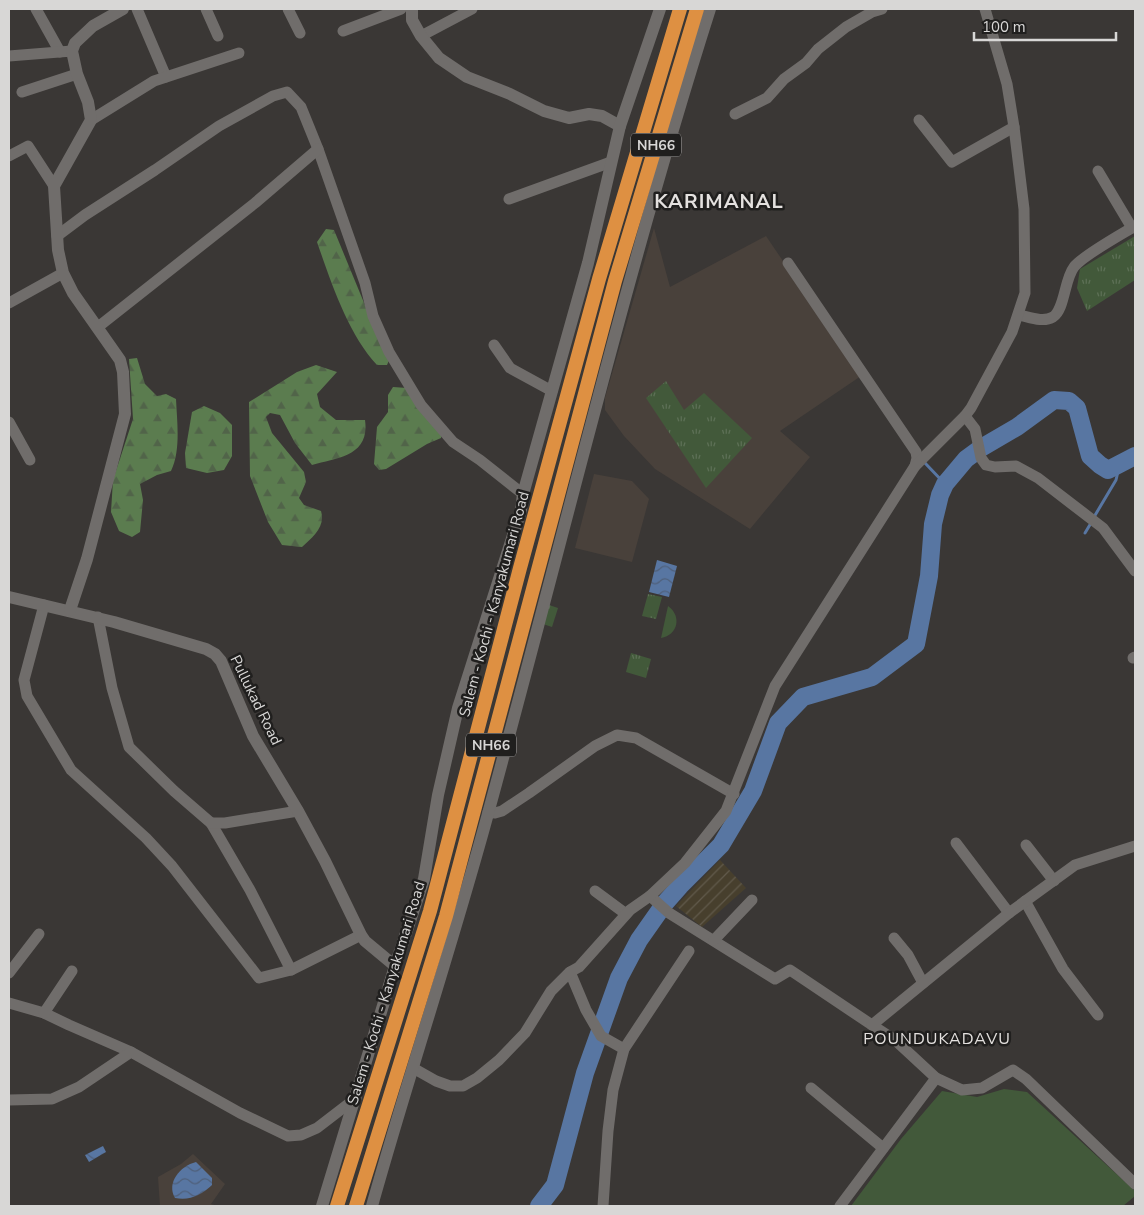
<svg xmlns="http://www.w3.org/2000/svg" width="1144" height="1215" viewBox="0 0 1144 1215" font-family="'Nunito Sans',sans-serif">
<style>
.built{fill:#49413b}
.industrial{fill:url(#industrial-furrows)}
.grass{fill:url(#grass-tufts)}
.forest{fill:url(#forest-firs)}
.garden{fill:#42593a}
.water{fill:url(#water-waves)}
.lines{fill:none;stroke-linecap:round;stroke-linejoin:round}
.stream{stroke:#5876a2;stroke-width:3}
.river{stroke:#5876a2;stroke-width:18}
.minor{stroke:#706d6b;stroke-width:11}
.tertiary{stroke:#706d6b;stroke-width:12}
.trunk{stroke:#de9042;stroke-width:14}
.labels{text-anchor:middle;stroke-width:5;stroke-linejoin:round;paint-order:stroke}
.shield{fill:#201f1e;stroke:#a1a09f;stroke-width:1}
.shield-label{font-size:14px;font-weight:bold;fill:#d8d7d6}
.street-label{font-size:15px;fill:#d8d7d6;stroke:#201f1e}
.neighbourhood-label{font-size:16px;letter-spacing:1px;fill:#e4e1df;stroke:#201f1e}
.district-label{font-size:20px;font-weight:bold;letter-spacing:1px;fill:#e4e1df;stroke:#201f1e}
</style>
<defs>
<pattern id="industrial-furrows" width="10" height="10" patternUnits="userSpaceOnUse" patternTransform="scale(1.25)"><rect width="10" height="10" fill="#473f2d"/><path d="M-1 1l2-2M0 10L10 0M9 11l2-2" fill="none" stroke="#615a4b"/></pattern>
<pattern id="grass-tufts" width="24" height="20" patternUnits="userSpaceOnUse" patternTransform="scale(1.25)"><rect width="24" height="20" fill="#42593a"/><path d="M3 7l-1-3M5 7V3M7 7l1-3M15 17l-1-3M17 17v-4M19 17l1-3" fill="none" stroke="#5d7056"/></pattern>
<pattern id="forest-firs" width="22" height="20" patternUnits="userSpaceOnUse" patternTransform="scale(1.25)"><rect width="22" height="20" fill="#5b7c4f"/><path d="M5 1l3.5 6h-7zM16 11l3.5 6h-7z" fill="#516449"/></pattern>
<pattern id="water-waves" width="16" height="10" patternUnits="userSpaceOnUse" patternTransform="scale(1.25)"><rect width="16" height="10" fill="#5876a2"/><path d="M0 5q4-4 8 0t8 0" fill="none" stroke="#4f607b"/></pattern>
</defs>
<rect width="100%" height="100%" fill="#3a3735"/>
<g class="built">
<path d="M654 228 670 287 766 236 861 376 780 431 810 457 750 529 655 469 624 436 605 410V398Z"/>
<path d="M594 474 632 481 649 499 632 562 575 548Z"/>
<path d="M193 1154 225 1184 211 1204 218 1206H160L158 1177 181 1164Z"/>
</g>
<path class="industrial" d="M720 860 746 888 702 927 676 906Z"/>
<g class="grass">
<path d="M1135 236V280L1087 311 1077 288 1080 269Z"/>
<path d="M666 381 684 410 704 393 752 438 706 488 646 398Z"/>
<path d="M648 594 662 597 656 619 642 616Z"/>
<path d="M549 605 558 608 552 627 543 624Z"/>
<path d="M631 653 651 659 646 678 626 672Z"/>
</g>
<g class="forest">
<path d="M326 229 334 230 374 327 390 358 387 365H377C348 334 331 282 317 242Z"/>
<path d="M137 358 145 384 157 396 166 394 176 399C177 422 181 450 171 471L157 475 140 484 143 500 140 532 132 537 119 531 111 512 113 480 133 419 129 359Z"/>
<path d="M316 365 337 372 317 394 320 407 336 420H365C370 456 338 458 312 465L295 443 280 415 270 413 266 417 272 433 304 472 306 482 299 498 304 505 321 511C326 527 312 538 302 547L282 545 268 522 250 476 249 402 297 372Z"/>
<path d="M393 387 407 388 442 430 441 438 427 444 386 469 379 470 374 464 377 427 388 412V395Z"/>
<path d="M204 406 220 413 232 425V456L224 470 207 473 186 468 185 453 192 412Z"/>
</g>
<g class="garden">
<path d="M668 606C682 616 678 635 661 638Z"/>
<path d="M1004 1089 1027 1092 1135 1191V1196L1123 1206H851L901 1139 942 1091 977 1097Z"/>
</g>
<g class="water">
<path d="M657 560 677 566 669 597 649 592Z"/>
<path d="M103 1146 106 1152 89 1162 85 1155Z"/>
<path d="M196 1162 212 1178V1185C201 1195 190 1201 175 1198 166 1183 180 1166 196 1162Z"/>
</g>
<g class="lines">
<g class="stream">
<path d="M925 463 945 484"/>
<path d="M1094 517 1116 480 1120 463"/>
<path d="M1085 533 1091 523"/>
</g>
<path class="river" d="M539 1206 555 1185 585 1073 619 978 639 940 665 903 680 886 721 845 753 791 778 723 803 697 872 677 916 644 929 576 933 524 940 495 945 484 966 459 981 448 1017 427 1054 400 1069 401 1077 408 1090 456 1100 465 1108 470 1135 456"/>
<g class="minor">
<path d="M36 9 60 52"/>
<path d="M137 9 166 77"/>
<path d="M206 9 218 36"/>
<path d="M288 9 300 33"/>
<path d="M343 31 401 9"/>
<path d="M421 36 472 9"/>
<path d="M9 56 72 51"/>
<path d="M22 92 77 74"/>
<path d="M735 114 767 98 784 79 806 63 818 49 846 27 872 12 882 9"/>
<path d="M91 120 154 81 239 53"/>
<path d="M919 120 952 162 1014 127"/>
<path d="M9 156 28 146 54 186"/>
<path d="M1098 171 1132 228"/>
<path d="M509 199 611 162"/>
<path d="M57 236 85 215 155 170 219 126 273 96 287 92 301 107 318 149 365 283 373 316 389 352 421 405 453 442 480 460 523 494"/>
<path d="M788 263 916 452 917 458 915 466"/>
<path d="M9 303 63 273"/>
<path d="M1019 315C1029 317 1043 323 1053 317 1065 309 1064 280 1074 267 1082 256 1122 234 1135 226"/>
<path d="M98 327 255 203 318 149"/>
<path d="M494 345 510 368 552 391"/>
<path d="M965 416 975 429 981 458 986 465 995 467 1016 466 1038 478 1103 528 1135 571"/>
<path d="M9 422 30 460"/>
<path d="M44 605 24 680 27 696 71 770 146 838 172 866 259 978 291 970 361 935"/>
<path d="M98 617 112 688 129 747 174 791 211 823 250 890 291 970"/>
<path d="M1133 658 1135 657"/>
<path d="M488 812 495 813 502 811 529 793 595 746 617 735 636 738 734 794"/>
<path d="M211 823H225L298 811"/>
<path d="M956 843 1009 913"/>
<path d="M1026 845 1054 881"/>
<path d="M595 891 626 914"/>
<path d="M650 896 669 913 775 979 790 970 872 1025"/>
<path d="M1025 901 1063 969 1098 1015"/>
<path d="M894 938 908 955 923 983"/>
<path d="M714 940 752 900"/>
<path d="M570 972 586 1010 601 1036 624 1049"/>
<path d="M9 973 39 934"/>
<path d="M9 1003 44 1013 69 1025 131 1052"/>
<path d="M44 1013 72 971"/>
<path d="M413 1068 436 1081 450 1086H463L477 1078 499 1060 525 1033 551 991 570 972 579 967 630 910 650 896 685 863 726 811 775 686 915 466 965 416 971 408 1012 332 1025 293 1024 209 1014 127 1007 84 985 9"/>
<path d="M936 1078 962 1090 982 1088 1013 1070 1026 1079 1135 1184"/>
<path d="M811 1088 883 1148"/>
<path d="M9 1100 52 1099 79 1087 131 1052 240 1113 288 1136 301 1135 317 1128 356 1098"/>
<path d="M603 1206 608 1131 613 1090 624 1049 689 951"/>
<path d="M840 1206 936 1078 895 1040 872 1025 1009 913 1075 865 1135 846"/>
</g>
<g class="tertiary">
<path d="M412 9V20L421 36 439 58 467 77 510 94 544 111 569 118 589 114 602 116 620 126"/>
<path d="M9 597 114 622 206 649 215 654 221 661 253 736 298 811 325 861 361 935 365 941 395 966"/>
<path d="M70 610 87 559 125 414 123 372 120 360 73 293 63 273 58 250 54 186 91 120 88 102 77 74 72 51 75 43 93 26 123 9"/>
<path d="M322 1206 395 966 424 879 438 795 458 708 521 510 523 494 588 263 620 126 660 9"/>
<path d="M372 1206C409 1074 453 943 489 810 562 543 626 273 710 9"/>
</g>
<g class="trunk">
<path d="M337 1206 430 911 520 568 599 279 680 9"/>
<path d="M356 1206 446 916 615 281 697 9"/>
</g>
</g>
<g class="labels">
<g class="shield">
<rect x="631" y="133.5" width="50" height="23" rx="4"/>
<rect x="466" y="733.5" width="50" height="23" rx="4"/>
</g>
<g class="shield-label">
<text x="656" y="150">NH66</text>
<text x="491" y="750">NH66</text>
</g>
<g class="street-label">
<text transform="translate(494 604) rotate(-75)" y="5">Salem - Kochi - Kanyakumari Road</text>
<text transform="translate(256 700) rotate(64)" y="5">Pullukad Road</text>
<text transform="translate(386 993) rotate(-73)" y="5">Salem - Kochi - Kanyakumari Road</text>
</g>
<g class="neighbourhood-label">
<text x="937" y="1044">POUNDUKADAVU</text>
</g>
<g class="district-label">
<text x="719" y="208">KARIMANAL</text>
</g>
</g>
<rect width="1144" height="1215" fill="none" stroke="#d8d7d6" stroke-width="20"/>
<path d="M974 32v8h142v-8" fill="none" stroke="#d8d7d6" stroke-width="2.5"/>
<text x="982" y="32" font-size="15" fill="#d8d7d6" stroke="#201f1e" stroke-width="4" paint-order="stroke">100 m</text>
</svg>
